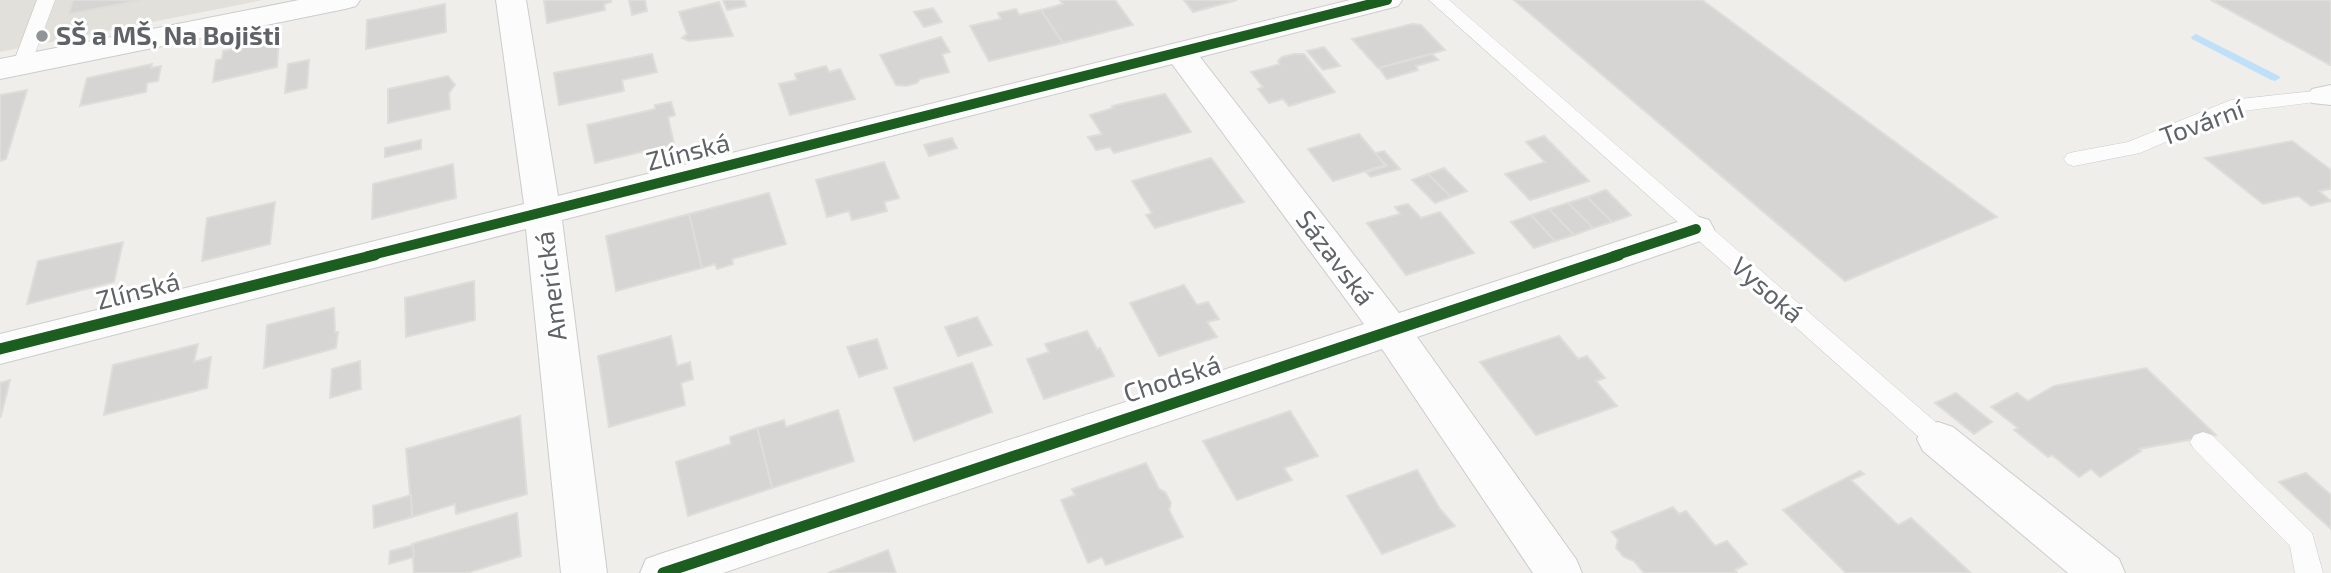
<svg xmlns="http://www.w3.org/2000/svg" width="2331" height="573" viewBox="0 0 2331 573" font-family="'Exo 2',sans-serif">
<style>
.education{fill:#e2e0da}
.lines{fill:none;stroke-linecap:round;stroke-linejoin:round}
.stream{fill:#bfe0f9;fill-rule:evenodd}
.building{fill:#d6d5d3;stroke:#deddd9;stroke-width:2}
.service-casing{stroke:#cbcccc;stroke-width:1}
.minor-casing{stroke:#cbcccc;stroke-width:2}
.service{fill:#fdfcfc;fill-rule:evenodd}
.minor{fill:#fdfcfc;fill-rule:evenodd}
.cycleway-far1-casing{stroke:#fff;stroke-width:13}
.cycleway-casing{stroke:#fff;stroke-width:16}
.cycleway-far1{stroke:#1b5e20;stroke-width:10}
.cycleway{stroke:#1b5e20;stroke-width:11}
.poi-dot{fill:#919496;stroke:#fff;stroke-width:2.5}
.labels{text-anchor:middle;stroke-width:6;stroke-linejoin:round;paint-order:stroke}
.poi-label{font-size:26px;font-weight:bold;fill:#5f6368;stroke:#fff;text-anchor:start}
.street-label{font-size:26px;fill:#5f6368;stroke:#fff}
</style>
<rect width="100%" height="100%" fill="#efeeea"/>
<path class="education" d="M0 0H263L0 52Z"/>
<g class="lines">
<path class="stream" d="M2196 34 2279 76 2280 78 2275 81 2271 80 2192 39 2191 37Z"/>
</g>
<g class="building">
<path d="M73 0H141L69 14Z"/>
<path d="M544 0H611V2L604 4 605 10 547 23Z"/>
<path d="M629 0H645L647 11 632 15Z"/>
<path d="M723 0H744L746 6 727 10Z"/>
<path d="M1060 0H1115L1133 25 1063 43 1041 10 1063 4Z"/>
<path d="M1184 0H1237L1193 12Z"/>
<path d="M1514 0H1702L1997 217 1845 281Z"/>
<path d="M2211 0H2331V65H2330Z"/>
<path d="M719 2 733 36 689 41 682 38 687 34 679 12Z"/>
<path d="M445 4 446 32 366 49 367 20Z"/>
<path d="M933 8 942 22 924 27 914 12Z"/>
<path d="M1016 9 1019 15 1041 10 1063 43 989 61 970 26 1001 19 998 13Z"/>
<path d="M1412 24 1421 25 1445 50 1378 68 1352 39Z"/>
<path d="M941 37 950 52 942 54 949 72 920 79 917 83 906 86 896 85 880 55Z"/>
<path d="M279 39 277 67 213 82 216 60 222 59 223 51Z"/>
<path d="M1324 47 1340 66 1323 70 1307 51Z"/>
<path d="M652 54 657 72 622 80 624 91 559 105 554 73Z"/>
<path d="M1294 54H1304L1335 92 1289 106 1283 99 1269 103 1258 89 1263 87 1251 72 1280 64 1278 61 1282 57Z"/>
<path d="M1432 54 1438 60 1416 66 1418 70 1387 79 1379 68Z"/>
<path d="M309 60 307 88 285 93 288 64Z"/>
<path d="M152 64 151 68 161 66 158 81 147 83 146 92 80 106 87 78Z"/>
<path d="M826 66 829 72 840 69 855 99 790 115 779 84 797 80 795 74Z"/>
<path d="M448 76 455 85 449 93 450 109 388 123V89Z"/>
<path d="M27 90 6 159 0 161V95Z"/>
<path d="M1165 94 1191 132 1114 153 1110 147 1096 150 1088 137 1102 134 1090 115 1113 108 1112 106Z"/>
<path d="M671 102 675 115 668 117 674 144 595 163 587 125 655 109V105Z"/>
<path d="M1359 134 1385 165 1333 181 1308 149Z"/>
<path d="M1544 136 1589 181 1530 200 1505 174 1545 162 1526 142Z"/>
<path d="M952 138 957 148 929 156 924 145Z"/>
<path d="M421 140V149L385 157V148Z"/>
<path d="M2292 141 2331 170V189L2319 191 2331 201 2311 206 2298 196 2263 204 2205 158Z"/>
<path d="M1384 151 1400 169 1371 177 1366 172 1387 166 1375 153Z"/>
<path d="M1211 158 1244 202 1155 228 1146 215 1152 213 1132 181Z"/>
<path d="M884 162 899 198 884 202 887 211 852 220 849 211 827 217 816 180Z"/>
<path d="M453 164 456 198 372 219 373 184Z"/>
<path d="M1444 168 1467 191 1451 197 1428 174Z"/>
<path d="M1428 174 1451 197 1435 203 1412 180Z"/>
<path d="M1606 190 1631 215 1612 222 1587 197Z"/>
<path d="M769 193 786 244 732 259 733 264 717 269 715 264 702 268 689 214Z"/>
<path d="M1587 197 1612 222 1593 228 1568 203Z"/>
<path d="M275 202 270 244 202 261 207 218Z"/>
<path d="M1568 203 1593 228 1574 235 1549 209Z"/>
<path d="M1408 204 1421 218 1440 212 1474 253 1406 275 1367 223 1400 214 1395 207Z"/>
<path d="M1549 209 1574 235 1555 241 1531 215Z"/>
<path d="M689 214 702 268 616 291 606 236Z"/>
<path d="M1531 215 1555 241 1534 248 1511 222Z"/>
<path d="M123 242 114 282 27 304 38 261Z"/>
<path d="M474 281 475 320 406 337 405 298Z"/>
<path d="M1184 285 1197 305 1208 302 1219 319 1207 322 1217 337 1159 356 1130 303Z"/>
<path d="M334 308 335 332H338L336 348 264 368 267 325Z"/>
<path d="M977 317 992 345 958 356 945 327Z"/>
<path d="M1087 331 1097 349 1100 348 1114 376 1044 399 1027 359 1049 352 1045 344Z"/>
<path d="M671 336 677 366 690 362 693 379 681 383 685 405 609 427 598 356Z"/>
<path d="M1559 336 1578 359 1587 356 1605 378 1596 381 1617 406 1536 435 1480 362Z"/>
<path d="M877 339 887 368 859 377 847 347Z"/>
<path d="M198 344 194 362 211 357 207 388 104 415 113 365Z"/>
<path d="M360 361 361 389 330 398 332 369Z"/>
<path d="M972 363 992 412 914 441 894 388Z"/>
<path d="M2146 368 2216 435 2139 449 2141 451 2100 477 2091 469 2079 477 2052 455 2048 457 2014 430 2018 428 1991 407 2017 393 2028 401 2054 386Z"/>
<path d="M10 380 1 416 0 417V383Z"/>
<path d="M1956 393 1992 422 1974 434 1935 403Z"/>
<path d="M838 410 854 461 772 488 757 428 784 420 786 427Z"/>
<path d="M1290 411 1318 456 1284 468 1292 480 1237 500 1203 441Z"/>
<path d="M520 416 527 494 456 514 455 504 412 517 406 449Z"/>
<path d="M757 428 772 488 688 516 676 462 731 444 730 437Z"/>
<path d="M1146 463 1159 489 1165 492 1171 503 1169 510 1183 537 1106 565 1102 557 1088 563 1061 500 1075 495 1072 489Z"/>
<path d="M1417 470 1440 509 1455 526 1382 554 1347 496Z"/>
<path d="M1860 471 1864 474 1851 480 1898 525 1911 518 1971 573H1846L1783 510Z"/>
<path d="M2306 473 2331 495V529L2279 482Z"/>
<path d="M411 495 412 517 374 528 373 506Z"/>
<path d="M1673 507 1679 514 1686 511 1715 546 1727 541 1747 564 1735 570 1737 573H1644L1634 561 1624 557 1616 548 1618 540 1612 532Z"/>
<path d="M517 513 521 556 467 573H414L412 544Z"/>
<path d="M413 545 414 557 389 564 390 551Z"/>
<path d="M888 550 896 573H828Z"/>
</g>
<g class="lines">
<defs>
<g id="service">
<path d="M37 0H55L31 64 22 70 15 68 13 64Z"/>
<path d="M1429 0H1449L1947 432 1951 439 1947 446 1938 449 1929 446Z"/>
<path d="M2324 90 2331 92V100L2235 112 2140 153 2074 166 2067 164 2064 159 2067 154 2074 152 2128 142 2231 100Z"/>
<path d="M2203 432 2212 435 2312 533 2323 573H2295L2290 546 2194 449 2190 442 2194 435Z"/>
</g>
<g id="minor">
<path d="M299 0H360L356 6 345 9 0 79V59Z"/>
<path d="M496 0H526L558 196 1350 0H1402L1398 6 1200 57 1399 313 1696 216 1709 220 1714 229 1709 238 1417 337 1576 559 1582 573H1533L1382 349 723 573H640L646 559 663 553 1364 324 1172 64 562 220 607 573H561L526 229 0 364V334L524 204Z"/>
<path d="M2331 85V105L2312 103 2307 96 2312 89Z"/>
<path d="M1938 422 1953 427 2119 559 2125 573H2068L1923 451 1917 439 1923 427Z"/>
</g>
</defs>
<use href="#service" class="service-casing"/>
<use href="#minor" class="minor-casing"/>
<use href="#service" class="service"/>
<use href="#minor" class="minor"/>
<defs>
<g id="cycleway-far1">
<path d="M368 256 1387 0"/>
<path d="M1614 256 1696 229"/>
</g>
<g id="cycleway">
<path d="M0 349 375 255"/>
<path d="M663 573 1619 255"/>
</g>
</defs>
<use href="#cycleway-far1" class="cycleway-far1-casing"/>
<use href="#cycleway" class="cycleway-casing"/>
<use href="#cycleway-far1" class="cycleway-far1"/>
<use href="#cycleway" class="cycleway"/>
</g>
<circle class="poi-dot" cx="42" cy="36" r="7"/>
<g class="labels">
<g class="poi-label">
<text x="56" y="45">SŠ a MŠ, Na Bojišti</text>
</g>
<g class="street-label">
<text transform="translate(2202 123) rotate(-20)" y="9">Tovární</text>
<text transform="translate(688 152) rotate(-14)" y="9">Zlínská</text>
<text transform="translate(1335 258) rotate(53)" y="9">Sázavská</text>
<text transform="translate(551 286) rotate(-97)" y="9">Americká</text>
<text transform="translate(1767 290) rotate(41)" y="9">Vysoká</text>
<text transform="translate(138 291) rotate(-14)" y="9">Zlínská</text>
<text transform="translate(1172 379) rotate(-18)" y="9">Chodská</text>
</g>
</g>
</svg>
